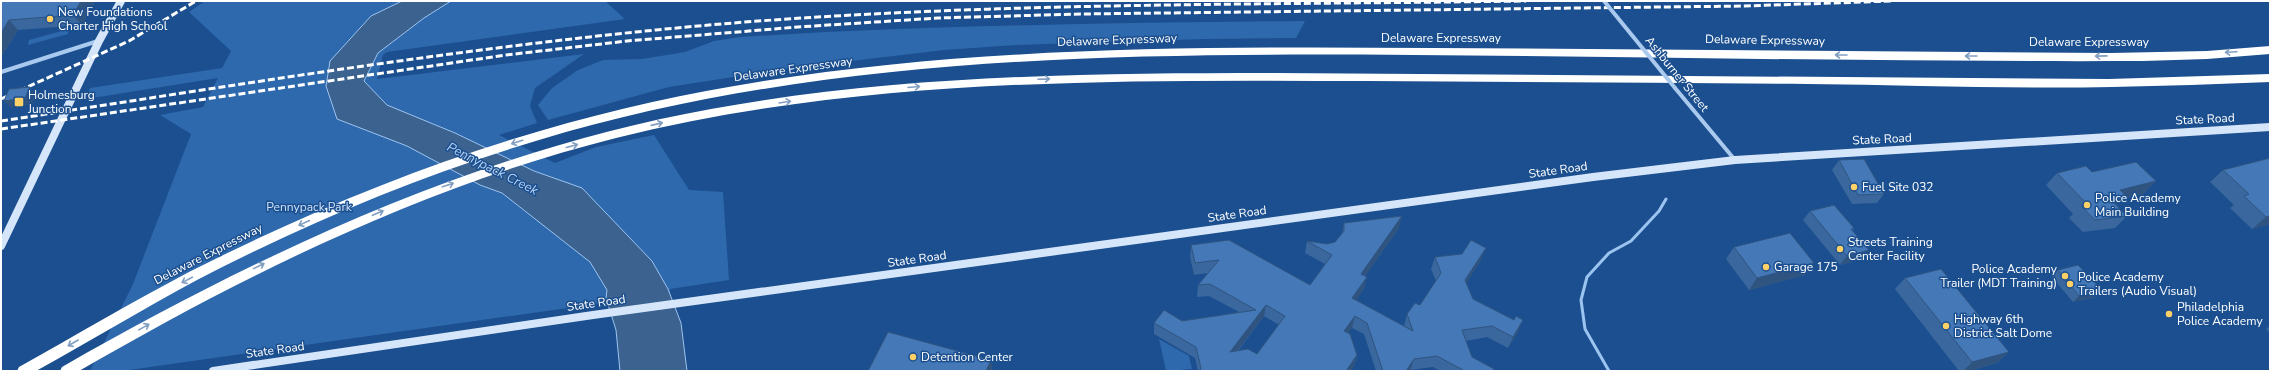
<svg xmlns="http://www.w3.org/2000/svg" width="2271" height="372" viewBox="0 0 2271 372" font-family="'Nunito Sans',sans-serif">
<style>
.green{fill:#2e69ad}
.water{fill:#3c6290;stroke:#9cc4f0}
.lines{fill:none;stroke-linecap:round;stroke-linejoin:round}
.stream{stroke:#9cc4f0;stroke-width:3}
.minor{stroke:#a9c9ee;stroke-width:4}
.secondary{stroke:#d6e6fa;stroke-width:8}
.motorway{fill:#fff;fill-rule:evenodd}
.rail{stroke:#fff;stroke-width:3;stroke-dasharray:7 3;stroke-linecap:butt}
.minor-bridge{stroke:#a9c9ee;stroke-width:4}
.wall{fill:#3a679d;fill-rule:evenodd}
.shaded-wall{fill:#305480}
.building{fill:#4478b7;stroke:#305480;fill-rule:evenodd}
.oneway{stroke:#829ec1}
.poi-dot{fill:#ffd166;stroke:#1b4f8f;stroke-width:1.5}
.labels{text-anchor:middle;stroke-width:3;stroke-linejoin:round;paint-order:stroke}
.poi-label{font-size:12px;fill:#fff;stroke:#1b4f8f;text-anchor:start}
.street-label{font-size:12px;fill:#fff;stroke:#1b4f8f}
.park-label{font-size:12px;fill:#cfe3fa;stroke:#1b4f8f}
.water-label{font-size:13px;font-style:italic;fill:#b5d3f5;stroke:#1b4f8f}
</style>
<rect width="100%" height="100%" fill="#1b4f8f"/>
<g class="green">
<path d="M205 1H605L625 19 387 52 383 55 377 79 584 54 535 88 530 106 537 123 499 135 555 163 596 147 654 135 689 190 723 192 729 280 670 289V293L652 296 122 371H90L133 284 191 134 160 115 203 107 218 78 86 99 90 88 222 68 231 51 189 12Z"/>
<path d="M1305 21 1296 38 1204 39 1016 45 944 50 784 69 669 87 548 120 538 105 552 88 578 70 603 60 642 59 685 52 714 41 740 37C928 25 1116 23 1305 21Z"/>
<path d="M69 29 68 34 28 45 29 40Z"/>
<path d="M1159 339 1189 356 1192 369 1166 371Z"/>
</g>
<path class="water" d="M402 1H451L424 18 378 53 364 81 387 105 455 133 534 171 582 188 652 261 668 289 681 323 687 371H620L616 330 606 298 607 290 590 262 502 193 480 185 407 146 337 119 326 86 330 61 371 16Z"/>
<g class="lines">
<path class="stream" d="M1609 371 1585 329 1581 300 1587 277 1609 253 1631 241 1659 211 1666 199"/>
<g class="minor">
<path d="M1 72 98 41"/>
<path d="M1675 88 1735 160"/>
</g>
<g class="secondary">
<path d="M1 246 99 41 121 1"/>
<path d="M213 371 593 315 1593 177 1735 160 2270 127"/>
</g>
<g class="motorway">
<path d="M2270 46V54L2207 59 2143 61C1900 62 1657 57 1414 55 1121 53 821 55 539 140 421 175 307 223 197 280 143 309 90 341 36 371H17L19 367C76 335 132 302 189 272 302 215 419 166 540 131 827 46 1132 46 1430 48 1657 49 1884 52 2111 53L2207 51Z"/>
<path d="M1276 73 2109 79 2270 74V82C2217 84 2165 86 2112 87 2011 89 1909 85 1807 84 1661 83 1514 82 1367 81 1116 80 861 77 616 138 425 186 248 273 79 371H60L62 367C265 251 479 151 711 109 898 75 1087 73 1276 73Z"/>
</g>
<g class="rail">
<path d="M1 99 129 41 196 1"/>
<path d="M1 121C244 84 488 43 733 23 997 2 1262 5 1526 1"/>
<path d="M1 129 506 55 627 41 798 27 938 18 1081 14 1745 6 1892 1"/>
</g>
<path class="minor-bridge" d="M1604 1 1675 88"/>
</g>
<g class="wall">
<path d="M1 1H95L82 25 18 30 3 54 1 55Z"/>
<path d="M2270 158V224L2252 229 2230 208 2234 205 2210 182 2223 170Z"/>
<path d="M1839 160 1884 194 1877 203 1852 204 1832 170Z"/>
<path d="M2092 172 2156 181 2143 194 2121 199 2116 204 2127 216 2115 228 2083 232 2069 218 2073 214 2046 185 2057 173Z"/>
<path d="M1810 211 1854 228 1852 231 1861 259 1840 265 1803 220Z"/>
<path d="M1344 223 1399 228 1365 276 1364 289 1356 300 1404 326 1407 314 1420 305 1436 281 1431 269 1435 257 1481 260 1466 283 1473 299 1518 332 1508 348 1487 337 1466 341 1472 357 1494 369 1493 371H1440L1433 367 1410 370V371H1376L1364 334 1352 328 1348 333 1357 355 1354 366 1351 371H1198L1195 358 1154 334V323L1182 321 1239 312 1209 296 1197 297 1198 285 1208 273 1194 275 1190 257 1191 245 1310 285 1325 264 1305 253 1307 241 1327 244 1335 242 1342 234ZM1264 316 1279 325 1257 354 1238 351Z"/>
<path d="M1734 247 1805 275 1749 290 1726 259Z"/>
<path d="M2058 270 2103 291 2096 297 2073 302 2051 276Z"/>
<path d="M1905 278 2009 352 1997 363 1969 371H1959L1895 289Z"/>
<path d="M2270 326V333L2266 329Z"/>
</g>
<g class="shaded-wall">
<path d="M81 1H95L82 25 73 15Z"/>
<path d="M9 20 18 30 3 54 1 52V33Z"/>
<path d="M30 87 36 94 32 104 11 108 4 101Z"/>
<path d="M2156 181 2143 194 2121 199 2113 207 2098 211 2120 190Z"/>
<path d="M1402 216 1399 228 1358 286 1361 274Z"/>
<path d="M2270 216V224L2252 229 2266 217Z"/>
<path d="M1486 248 1481 260 1461 292 1465 280Z"/>
<path d="M1869 250 1861 259 1840 265 1847 256Z"/>
<path d="M1814 263 1805 275 1749 290 1757 278Z"/>
<path d="M1367 277 1364 289 1350 310 1352 298Z"/>
<path d="M2103 291 2096 297 2073 302 2079 296Z"/>
<path d="M1266 305 1264 316 1228 363 1230 352Z"/>
<path d="M1355 316 1352 328 1342 342 1344 331Z"/>
<path d="M1523 320 1518 332 1508 348 1513 337Z"/>
<path d="M2009 352 1997 363 1969 371H1963L1972 362Z"/>
<path d="M1357 355 1354 366 1351 371H1346Z"/>
<path d="M1414 359 1410 371H1406Z"/>
<path d="M991 360 993 371H986Z"/>
</g>
<g class="building">
<path d="M1 1H81L73 15 9 20 1 33Z"/>
<path d="M30 87 25 98 4 101 9 89Z"/>
<path d="M2270 158V216L2266 217 2244 196 2249 194 2223 170Z"/>
<path d="M1864 159 1884 194 1858 195 1839 160Z"/>
<path d="M2136 162 2156 181 2120 190 2125 195 2110 199 2127 216 2095 220 2081 206 2087 204 2057 173 2086 166 2092 172Z"/>
<path d="M1834 205 1854 228 1851 229 1869 250 1847 256 1810 211Z"/>
<path d="M1402 216 1361 274 1367 277 1352 298 1413 331 1407 314 1415 303 1420 305 1441 273 1435 257 1462 254 1471 240 1486 248 1465 280 1473 299 1514 320 1516 316 1523 320 1513 337 1492 326 1462 330 1472 357 1494 369 1492 371H1465L1437 356 1414 359 1406 371H1383L1367 323 1355 316 1344 331 1350 334 1357 355 1346 371H1200L1201 368 1196 347 1154 323 1164 310 1182 321 1256 310 1210 284 1198 285 1219 260 1195 263 1191 245 1229 240 1310 285 1332 255 1307 241 1327 244 1335 242 1344 231V223ZM1266 305 1285 316 1257 354 1248 349 1230 352Z"/>
<path d="M1790 233 1814 263 1757 278 1734 247Z"/>
<path d="M2078 265 2103 291 2079 296 2058 270Z"/>
<path d="M1941 269 2009 352 1972 362 1905 278Z"/>
<path d="M888 332 991 360 986 371H868Z"/>
</g>
<defs><path id="oneway-shaft" d="M-6 0H5M1.5-3L5.5 0L1.5 3" fill="none" stroke-width="1.6" stroke-linecap="round" stroke-linejoin="round"/></defs>
<g class="oneway">
<use href="#oneway-shaft" transform="translate(2231 52) rotate(177)"/>
<use href="#oneway-shaft" transform="translate(1841 55) rotate(-180)"/>
<use href="#oneway-shaft" transform="translate(1971 56) rotate(-180)"/>
<use href="#oneway-shaft" transform="translate(2101 56) rotate(179)"/>
<use href="#oneway-shaft" transform="translate(1044 79) rotate(-2)"/>
<use href="#oneway-shaft" transform="translate(914 87) rotate(-5)"/>
<use href="#oneway-shaft" transform="translate(785 102) rotate(-9)"/>
<use href="#oneway-shaft" transform="translate(657 124) rotate(-13)"/>
<use href="#oneway-shaft" transform="translate(517 142) rotate(162)"/>
<use href="#oneway-shaft" transform="translate(572 146) rotate(-15)"/>
<use href="#oneway-shaft" transform="translate(448 185) rotate(-18)"/>
<use href="#oneway-shaft" transform="translate(378 213) rotate(-23)"/>
<use href="#oneway-shaft" transform="translate(304 223) rotate(155)"/>
<use href="#oneway-shaft" transform="translate(259 266) rotate(-26)"/>
<use href="#oneway-shaft" transform="translate(187 280) rotate(152)"/>
<use href="#oneway-shaft" transform="translate(144 327) rotate(-29)"/>
<use href="#oneway-shaft" transform="translate(73 343) rotate(150)"/>
</g>
<g class="poi-dot">
<circle cx="50" cy="19" r="4"/>
<rect x="14" y="97" width="10" height="10" rx="2"/>
<circle cx="1854" cy="187" r="4"/>
<circle cx="2087" cy="205" r="4"/>
<circle cx="1840" cy="249" r="4"/>
<circle cx="1766" cy="267" r="4"/>
<circle cx="2065" cy="276" r="4"/>
<circle cx="2070" cy="284" r="4"/>
<circle cx="2169" cy="314" r="4"/>
<circle cx="1946" cy="326" r="4"/>
<circle cx="913" cy="357" r="4"/>
</g>
<g class="labels">
<g class="poi-label">
<text x="58" y="16">New Foundations<tspan x="58" dy="14">Charter High School</tspan></text>
<text x="28" y="99">Holmesburg<tspan x="28" dy="14">Junction</tspan></text>
<text x="1862" y="191">Fuel Site 032</text>
<text x="2095" y="202">Police Academy<tspan x="2095" dy="14">Main Building</tspan></text>
<text x="1848" y="246">Streets Training<tspan x="1848" dy="14">Center Facility</tspan></text>
<text x="1774" y="271">Garage 175</text>
<text x="2057" y="273" text-anchor="end">Police Academy<tspan x="2057" dy="14">Trailer (MDT Training)</tspan></text>
<text x="2078" y="281">Police Academy<tspan x="2078" dy="14">Trailers (Audio Visual)</tspan></text>
<text x="2177" y="311">Philadelphia<tspan x="2177" dy="14">Police Academy</tspan></text>
<text x="1954" y="323">Highway 6th<tspan x="1954" dy="14">District Salt Dome</tspan></text>
<text x="921" y="361">Detention Center</text>
</g>
<g class="street-label">
<text x="1441" y="42">Delaware Expressway</text>
<text transform="translate(1117 40) rotate(-2)" y="4">Delaware Expressway</text>
<text transform="translate(1765 40) rotate(1)" y="4">Delaware Expressway</text>
<text x="2089" y="46">Delaware Expressway</text>
<text transform="translate(793 69) rotate(-8)" y="4">Delaware Expressway</text>
<text transform="translate(1677 74) rotate(51)" y="4">Ashburner Street</text>
<text transform="translate(2205 119) rotate(-3)" y="4">State Road</text>
<text transform="translate(1882 139) rotate(-3)" y="4">State Road</text>
<text transform="translate(1558 170) rotate(-8)" y="4">State Road</text>
<text transform="translate(1237 214) rotate(-8)" y="4">State Road</text>
<text transform="translate(208 254) rotate(-27)" y="4">Delaware Expressway</text>
<text transform="translate(917 259) rotate(-8)" y="4">State Road</text>
<text transform="translate(596 303) rotate(-8)" y="4">State Road</text>
<text transform="translate(275 350) rotate(-8)" y="4">State Road</text>
</g>
<g class="park-label">
<text x="309" y="211">Pennypack Park</text>
</g>
<g class="water-label">
<text transform="translate(493 168) rotate(27)" y="5">Pennypack Creek</text>
</g>
</g>
<rect width="2271" height="372" fill="none" stroke="#ffffff" stroke-width="4"/>
</svg>
